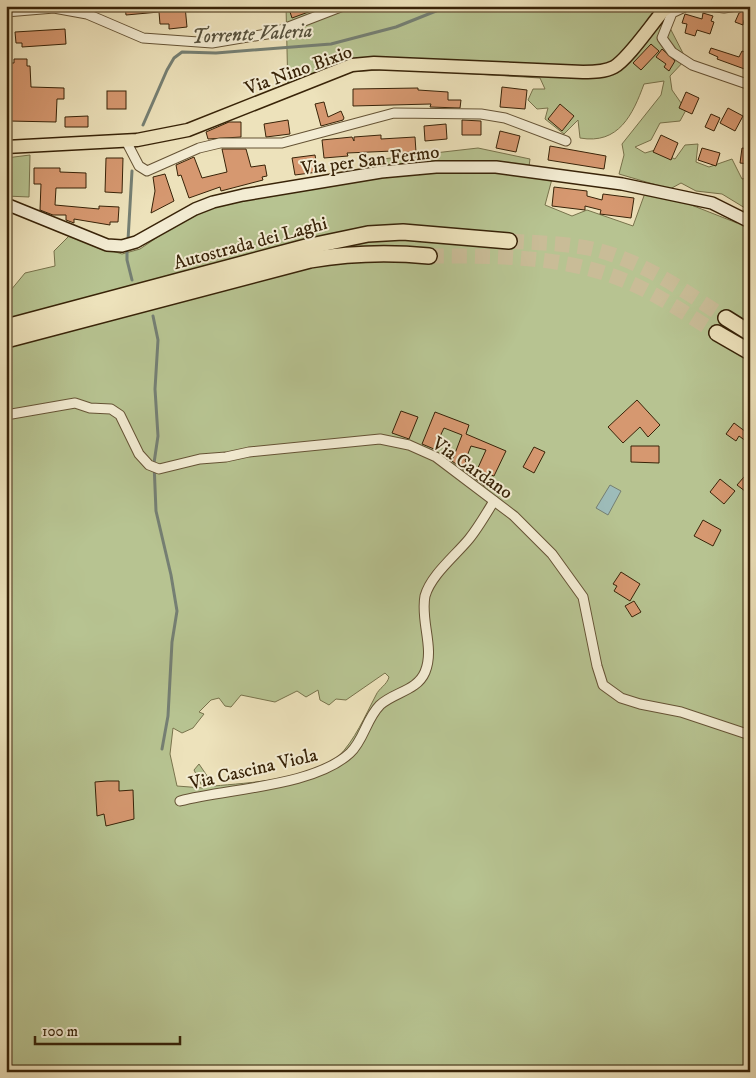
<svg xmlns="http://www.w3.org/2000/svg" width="756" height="1078" viewBox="0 0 756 1078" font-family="'IM FELL DW Pica',serif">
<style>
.green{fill:#b7c391;stroke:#78734c;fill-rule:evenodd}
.water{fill:#9dbcba;stroke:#757f73}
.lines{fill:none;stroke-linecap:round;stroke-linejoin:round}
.stream{stroke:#757f73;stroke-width:3}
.building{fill:#d69870;stroke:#382308;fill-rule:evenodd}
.motorway-tunnel{stroke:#c9bc97;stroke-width:15;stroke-dasharray:15 8;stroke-linecap:butt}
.minor-casing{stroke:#655335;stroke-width:11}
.secondary-casing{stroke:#382308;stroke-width:14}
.primary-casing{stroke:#382308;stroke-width:15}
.motorway-casing{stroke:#382308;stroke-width:18}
.minor{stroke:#f3ecd3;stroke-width:9}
.secondary{stroke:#f3ecd3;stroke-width:11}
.primary{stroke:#ede2bb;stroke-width:12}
.motorway{stroke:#ede2bb;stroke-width:15}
.labels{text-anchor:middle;stroke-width:4;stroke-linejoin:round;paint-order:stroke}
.street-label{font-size:19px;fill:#382308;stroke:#f3ecd3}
.water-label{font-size:20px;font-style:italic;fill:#56513d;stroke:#f3ecd3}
</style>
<rect width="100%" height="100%" fill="#ede2bb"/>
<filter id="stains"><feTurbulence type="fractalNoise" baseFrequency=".004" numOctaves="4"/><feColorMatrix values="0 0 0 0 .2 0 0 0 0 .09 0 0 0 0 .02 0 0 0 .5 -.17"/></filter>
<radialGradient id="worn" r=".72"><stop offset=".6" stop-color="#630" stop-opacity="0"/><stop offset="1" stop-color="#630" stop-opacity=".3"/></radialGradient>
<g class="green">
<path d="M286 6H679L670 28 686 59 670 76 672 90 686 110 680 121 660 123 651 140 635 147 645 153 655 150 675 159 685 145 698 144 696 162 709 167 732 159 742 179 750 177V1072H6V296L25 273 55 266 54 251 72 233 90 244 122 254 140 249 171 228 220 202 353 180 365 161 478 148 530 159 528 174 552 179 545 205 572 216 587 210 633 226 645 193 676 199 737 223 745 208 722 194 696 191 681 183 670 189 619 174 624 155 622 144 661 95 664 81 644 84C633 114 619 145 580 138L578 120 564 134 545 119 548 108 537 109 528 100 533 89H545L540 78 395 69 349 72 288 93ZM385 673 389 677C387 685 379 688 376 695 365 716 355 740 338 757 316 779 246 783 214 786L199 764 194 770 203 788 177 786 170 754 173 728 182 733 193 728 204 714 199 712 211 700 219 698 225 706 231 707 241 695 275 702 297 691 306 697 318 690 320 700 329 705 336 699 346 700Z"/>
<path d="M30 155 29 197 6 196V158Z"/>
</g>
<path class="water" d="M610 485 621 491 608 515 596 508Z"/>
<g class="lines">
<g class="stream">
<path d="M143 125 167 70 174 58 182 52 216 53 331 44 396 27 441 9 461 6"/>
<path d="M128 240 132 171"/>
<path d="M127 248V260L132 280"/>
<path d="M153 316 158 340 155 389 158 436 154 463 156 511 171 575 177 611 172 642 168 716 162 749"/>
</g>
</g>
<g class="building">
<path d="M125 6H185L187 27 169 29V24H160L159 12 126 15Z"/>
<path d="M288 6H325L292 18Z"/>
<path d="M743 11 750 12V22L744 20 743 25 735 22 739 13Z"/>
<path d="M703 13 713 16 711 21 714 22 710 34 697 30 695 36 685 33 687 24 682 23 685 14 702 19Z"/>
<path d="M65 29 66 44 22 47V43H16L15 32Z"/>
<path d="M651 44 659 51 641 70 633 63Z"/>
<path d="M711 48 739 57 742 51 750 54V71L717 59 718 57 709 53Z"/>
<path d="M662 49 675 61 669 71 664 67 666 64 656 57Z"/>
<path d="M14 59H27V66H30L31 87 64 88V99H57L56 122 9 121 10 63H14Z"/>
<path d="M502 87 527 90 525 109 500 107Z"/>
<path d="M418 88V90L448 92V100H461L460 108 430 107 431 104 353 106V89Z"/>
<rect x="107" y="91" width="19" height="18"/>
<path d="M686 92 699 98 692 114 679 108Z"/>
<path d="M324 102 328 117 341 111 344 118 343 120 321 126 315 104Z"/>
<path d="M560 104 574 116 562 131 548 119Z"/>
<path d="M728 108 743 116 735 131 720 123Z"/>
<path d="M711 114 720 118 714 131 705 127Z"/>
<path d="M88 116V127H65V117Z"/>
<path d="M288 120 290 134 266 137 264 124Z"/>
<path d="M462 120 481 121V135H462Z"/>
<path d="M229 122H241V137L208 139 206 132Z"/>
<path d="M446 124 447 139 425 141 424 126Z"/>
<path d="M500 131 520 136 516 152 496 148Z"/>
<path d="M381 135V139L415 137 416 152 393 153V151L347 153 348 156 324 158 322 140 352 137 354 141V137Z"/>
<path d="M661 135 678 143 671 160 653 152Z"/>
<path d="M550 146 606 156 604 169 548 160Z"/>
<path d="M702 148 720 153 716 166 698 160Z"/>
<path d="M742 148 750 149V164L740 163Z"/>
<path d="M222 149H246L251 167 265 165 267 176 262 177 263 180 221 191 220 187 189 198 181 175 178 176 176 165 194 157 202 178 227 172Z"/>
<path d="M315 155 318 172 295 175 292 158Z"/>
<path d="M106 158H123L122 193 105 192Z"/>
<path d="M34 168H60V172L86 173V188H56L55 205 99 209V206L119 207 118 222H110V225L74 219V223L66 220V215H53L40 210 41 184H34Z"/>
<path d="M165 174 174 201 151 213 155 191 153 177Z"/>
<path d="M554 187 587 191V196L602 200 603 194 634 198 631 218 600 214 601 210 585 206V210L552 206Z"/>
<path d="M637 400 660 425 648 437 640 427 623 443 608 427Z"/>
<path d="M401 411 418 417 409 439 392 433Z"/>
<path d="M435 412 469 425 466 434 506 451 494 476 491 475 486 487 452 461 462 435 444 428 434 449 422 444ZM471 446 486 450 477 470 465 461Z"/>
<path d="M734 423 750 435V444L739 436 736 441 726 434Z"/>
<path d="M631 446H659V463L631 462Z"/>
<path d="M534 447 545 452 534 473 523 467Z"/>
<path d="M750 470V495L737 485Z"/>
<path d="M720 479 735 491 724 504 710 492Z"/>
<path d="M703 520 721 530 713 546 694 536Z"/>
<path d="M621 572 640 584 630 601 614 591 617 586 613 584Z"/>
<path d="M634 601 641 612 632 617 625 606Z"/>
<path d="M107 781H119V791L133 790 134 819 106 826 104 814 97 816 95 782Z"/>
</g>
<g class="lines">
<g class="motorway-tunnel">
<path d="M509 241C538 243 568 243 597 250 644 262 686 292 726 318"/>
<path d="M429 256C494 256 566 255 628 282 659 295 688 315 717 333"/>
</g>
<defs>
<g id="minor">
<path d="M687 6 672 13 662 38 672 52 692 65 750 85"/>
<path d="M708 6 724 8 737 6"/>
<path d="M6 12 54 8 87 14 143 38 212 43 273 33 343 6"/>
<path d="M126 141 139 166 147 171 199 148 220 143H282L394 113 481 114 505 118 566 141"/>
<path d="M6 415 75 403 90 408 111 409 120 415 139 454 149 465 159 469 200 459 226 457 249 452 380 439 409 445 436 457 514 516 552 554 583 597 597 666 603 685 621 698 640 704 681 712 750 735"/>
<path d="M180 801C229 788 313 787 350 753 364 740 366 719 380 705 394 692 417 691 425 672 435 648 420 621 425 596 431 575 455 556 469 539 478 528 486 514 494 501"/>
</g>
<path id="secondary" d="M6 204 107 245 122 246 136 242 195 209 213 202 243 195 381 172 436 167H496L622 184 712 203 750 222"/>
<path id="primary" d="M6 147 137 140 188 130 352 65 374 63 583 72C593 72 605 72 614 67 628 59 651 25 663 11L670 6"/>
<g id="motorway">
<path d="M726 318 750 333"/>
<path d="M6 327 306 247 368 234 403 232 509 241"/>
<path d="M717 333 750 352"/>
<path d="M6 340 310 260C351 253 388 252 429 256"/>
</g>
</defs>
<use href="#minor" class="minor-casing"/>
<use href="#secondary" class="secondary-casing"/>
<use href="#primary" class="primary-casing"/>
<use href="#motorway" class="motorway-casing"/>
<use href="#minor" class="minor"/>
<use href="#secondary" class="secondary"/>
<use href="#primary" class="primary"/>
<use href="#motorway" class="motorway"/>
</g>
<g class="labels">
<g class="street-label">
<text transform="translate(298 69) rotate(-20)" y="7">Via Nino Bixio</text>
<text transform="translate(370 159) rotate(-7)" y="7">Via per San Fermo</text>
<text transform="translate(250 242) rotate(-15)" y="7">Autostrada dei Laghi</text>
<text transform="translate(473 467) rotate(35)" y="7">Via Cardano</text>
<text transform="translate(253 768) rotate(-13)" y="7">Via Cascina Viola</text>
</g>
<g class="water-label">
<text transform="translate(252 33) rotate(-3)" y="7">Torrente Valeria</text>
</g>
</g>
<rect width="756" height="1078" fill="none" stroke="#ede2bb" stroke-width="25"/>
<rect x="8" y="8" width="741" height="1063" fill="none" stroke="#382308" stroke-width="2.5"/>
<rect x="12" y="12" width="731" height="1053" fill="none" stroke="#382308"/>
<path d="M35 1036v8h145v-8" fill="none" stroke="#382308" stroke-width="2.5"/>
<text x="42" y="1036" font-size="15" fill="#382308" stroke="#f3ecd3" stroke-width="4" paint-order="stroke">100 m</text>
<rect width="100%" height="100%" filter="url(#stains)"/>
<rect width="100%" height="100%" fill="url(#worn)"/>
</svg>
